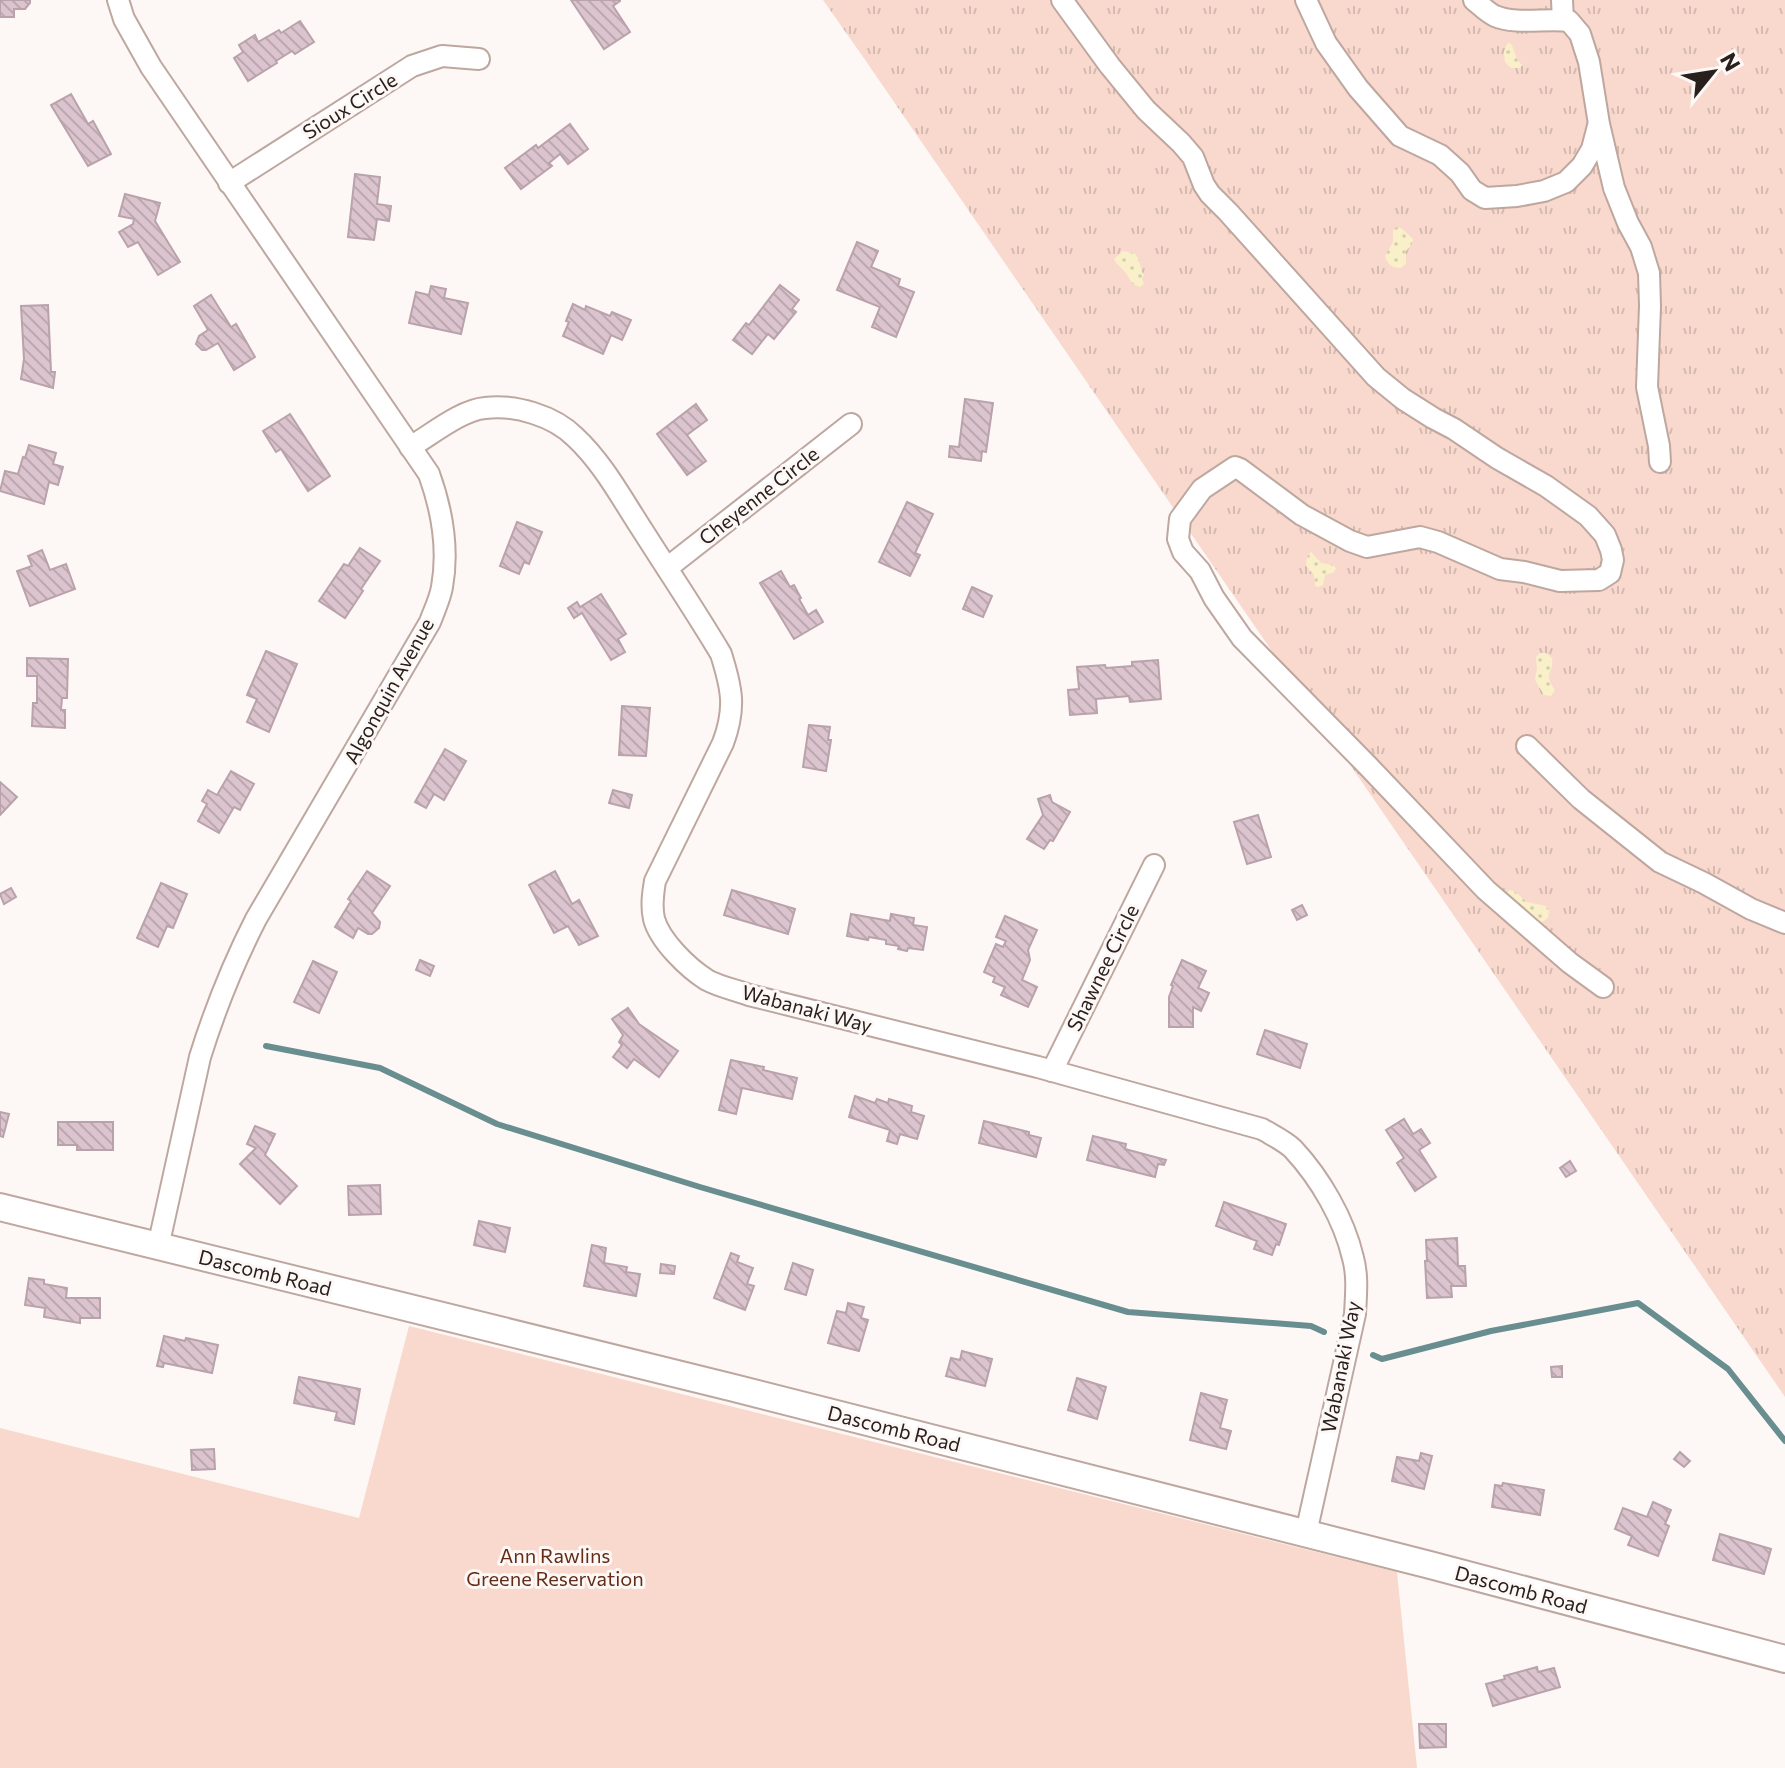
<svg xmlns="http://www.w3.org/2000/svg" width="1785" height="1768" viewBox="0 0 1785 1768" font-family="Commissioner,sans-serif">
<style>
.grass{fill:url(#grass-tufts)}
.sand{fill:url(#sand-dots)}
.park{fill:#f9d9cd}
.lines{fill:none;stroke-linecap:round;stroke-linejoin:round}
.stream{stroke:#698e90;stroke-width:6}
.building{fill:url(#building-back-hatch);stroke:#b9a2ab;stroke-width:2}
.minor-casing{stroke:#bea79f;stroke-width:24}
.major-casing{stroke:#bea79f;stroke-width:30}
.minor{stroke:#fff;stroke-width:20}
.major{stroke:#fff;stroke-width:26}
.labels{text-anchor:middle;stroke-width:6;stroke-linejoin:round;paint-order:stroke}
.street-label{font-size:20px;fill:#29201d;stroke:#fdf8f6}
.park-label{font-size:20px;fill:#642c16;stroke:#fdf8f6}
</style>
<defs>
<pattern id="grass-tufts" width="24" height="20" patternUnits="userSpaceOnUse" patternTransform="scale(2)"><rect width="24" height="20" fill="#f9d9cd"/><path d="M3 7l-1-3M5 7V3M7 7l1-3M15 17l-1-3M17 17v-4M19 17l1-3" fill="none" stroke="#d5bab0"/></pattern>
<pattern id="sand-dots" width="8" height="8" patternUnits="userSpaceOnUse" patternTransform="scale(2)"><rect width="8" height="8" fill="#f9f0ca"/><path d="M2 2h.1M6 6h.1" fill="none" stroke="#d5cead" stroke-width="1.8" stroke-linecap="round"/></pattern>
<pattern id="building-back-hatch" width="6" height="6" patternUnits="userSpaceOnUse" patternTransform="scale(2)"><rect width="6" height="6" fill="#dbc4cd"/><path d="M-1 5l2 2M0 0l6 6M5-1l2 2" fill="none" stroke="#bca8b0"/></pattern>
</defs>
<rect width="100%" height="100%" fill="#fdf8f6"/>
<path class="grass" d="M823 0H1785V1397L861 54Z"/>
<g class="sand">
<path d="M1510 43C1515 48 1514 58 1522 65L1520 68H1511L1505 62 1504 52 1507 44Z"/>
<path d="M1396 227 1401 228 1413 239 1412 244 1406 251V264L1401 268C1392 268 1387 264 1385 256L1393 242V230Z"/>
<path d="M1123 251C1126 252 1130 252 1133 253 1141 256 1139 269 1144 275L1142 279 1144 284 1140 287C1129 284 1131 279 1125 272 1120 266 1117 265 1114 259Z"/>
<path d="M1311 552 1321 563 1333 565 1336 568 1334 572 1325 575 1323 585 1318 587 1315 586 1314 575 1306 566 1307 557Z"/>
<path d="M1540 653H1546L1552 658C1554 676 1542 671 1555 690L1551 696 1544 695 1535 680 1537 668 1536 657Z"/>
<path d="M1509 890 1514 891 1527 902 1546 906 1549 911 1548 918 1542 922 1536 921 1506 896Z"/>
</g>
<path class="park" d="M409 1326 1397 1572 1417 1768H0V1428L359 1518Z"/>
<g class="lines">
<g class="stream">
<path d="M266 1046 380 1068 497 1124 700 1187 1128 1312 1311 1326 1324 1332"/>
<path d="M1373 1355 1382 1359 1491 1331 1638 1303 1728 1369 1785 1441"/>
</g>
</g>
<g class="building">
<path d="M0 0H30V3L25 9H14V17H0Z"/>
<path d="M571 0H620V1L613 6 630 32 604 49Z"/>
<path d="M300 21 314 42 295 54 292 51 276 61 277 63 248 81 234 58 243 52 239 45 255 35 258 42 279 30 281 33Z"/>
<path d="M71 94 88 124 93 121 111 154 88 166 51 105Z"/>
<path d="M570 124 588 149 568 164 560 154 549 163 552 166 521 189 505 168 536 145 538 148Z"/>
<path d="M355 174 380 177 377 204 391 206 389 221 377 219 374 240 348 237Z"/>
<path d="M125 194 160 203 155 221 180 262 158 275 138 242 128 247 119 232 133 224 134 219 119 216Z"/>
<path d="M857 242 878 251 871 267 900 279 898 286 914 292 896 337 872 327 880 307 837 290Z"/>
<path d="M780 285 799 300 792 309 796 312 774 339 768 334 752 354 733 340 746 323 749 325Z"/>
<path d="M431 286 446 289 444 298 468 303 461 334 409 323 416 292 429 295Z"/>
<path d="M211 295 231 327 236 324 255 357 234 370 218 343 206 350H202L196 344 199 336 208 330 194 306Z"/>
<path d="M573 304 585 310 586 306 610 316 612 312 631 320 622 340 611 335 603 354 563 336 569 322 566 321Z"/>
<path d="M48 305 51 372H55L53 388 21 379 24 359 21 306Z"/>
<path d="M965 399 993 403 986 452 982 451 981 461 949 457 950 446 959 447Z"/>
<path d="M696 404 707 420 687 435 706 461 687 475 657 434Z"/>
<path d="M290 414 330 476 308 491 281 449 276 452 263 431Z"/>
<path d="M29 445 56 453 53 464 63 467 58 485 49 482 44 504 0 491 5 471 18 474 23 457 25 458Z"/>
<path d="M907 502 933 514 915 553 920 555 910 576 879 562Z"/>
<path d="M517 522 542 532 529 564 524 562 519 574 500 566Z"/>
<path d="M360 548 380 561 361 589 363 591 345 618 319 601 344 564 348 566Z"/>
<path d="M42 550 50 570 66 564 75 589 30 606 17 571 32 566 28 556Z"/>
<path d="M781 571 790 587 794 585 801 598 799 599 808 615 816 610 823 622 794 639 760 583Z"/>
<path d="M972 587 992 596 983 617 963 609Z"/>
<path d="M601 594 626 634 618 639 625 652 611 660 582 613 574 618 568 608 577 602 580 607Z"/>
<path d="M266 651 297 664 269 732 247 722 257 699 247 695Z"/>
<path d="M27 658 68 659 67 698H62L61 710H65V728L32 726 33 703H37V676H27Z"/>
<path d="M1158 660 1161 699 1130 702 1129 696 1096 699 1097 713 1070 715 1068 690 1079 689 1077 667 1105 665 1106 668 1132 666V662Z"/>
<path d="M622 706 650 708 646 756 619 755Z"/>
<path d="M809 725 830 727 828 740H831L826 771 803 767Z"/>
<path d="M445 749 466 761 444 800 434 794 426 808 415 802Z"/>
<path d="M231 771 254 784 240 810 234 807 219 833 198 821 207 804 202 801 208 790 217 795Z"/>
<path d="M0 782 17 797 0 815Z"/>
<path d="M613 790 632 795 629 808 609 803Z"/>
<path d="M1050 795 1052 802 1070 812 1053 841 1050 840 1044 849 1027 839 1043 815 1038 799Z"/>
<path d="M1258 815 1271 857 1247 864 1234 822Z"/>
<path d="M367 871 390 886 372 913 380 922 379 928 372 934H368L358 928 353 938 335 927 351 901 348 899Z"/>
<path d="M555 871 572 904 579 900 598 936 579 945 568 926 554 933 529 885Z"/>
<path d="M161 883 187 894 173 928 167 926 158 947 137 938Z"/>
<path d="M11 888 16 897 4 904 0 894Z"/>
<path d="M732 890 795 909 788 934 724 915Z"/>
<path d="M1302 905 1307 915 1297 920 1292 910Z"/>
<path d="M851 914 890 921 891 914 914 918 913 925 927 927 923 950 908 948 907 951 898 949 899 946 886 944V940L869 937 868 940 847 936Z"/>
<path d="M1005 916 1037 930 1028 950 1030 960 1022 980 1037 987 1028 1007 1001 995 1005 987 993 982 995 977 984 972 996 944 1003 947 1006 941 996 937Z"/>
<path d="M420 960 434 966 430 976 416 970Z"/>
<path d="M1182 960 1206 971 1198 988 1209 993 1201 1011 1193 1007V1027H1169V997L1173 986 1171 985Z"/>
<path d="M313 961 337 972 319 1013 294 1002Z"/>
<path d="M628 1008 639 1024 678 1051 659 1077 634 1059 627 1068 613 1057 622 1045 619 1042 623 1035 612 1019Z"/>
<path d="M1265 1030 1307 1044 1300 1068 1257 1054Z"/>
<path d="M731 1060 764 1067 763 1070 797 1078 792 1099 742 1088 736 1114 719 1110Z"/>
<path d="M855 1096 875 1103 877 1099 888 1103 889 1099 912 1106 911 1112 924 1116 917 1139 900 1134 897 1144 887 1141 890 1130 849 1117Z"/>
<path d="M0 1112 9 1114 3 1137 0 1136Z"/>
<path d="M1404 1119 1413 1134 1421 1129 1430 1143 1419 1150 1436 1177 1415 1191 1397 1163 1404 1158 1386 1130Z"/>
<path d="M984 1121 1029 1132V1135L1041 1138 1036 1157 979 1143Z"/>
<path d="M58 1122H113V1150H77V1145H58Z"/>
<path d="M255 1126 275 1134 265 1155 297 1186 280 1204 240 1164 256 1148 247 1144Z"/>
<path d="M1093 1136 1126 1144 1125 1149 1166 1160 1164 1165 1158 1164 1155 1177 1087 1160Z"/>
<path d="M1570 1161 1576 1171 1566 1177 1560 1168Z"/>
<path d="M380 1185 381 1214 349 1215 348 1186Z"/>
<path d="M1224 1202 1286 1224 1279 1245 1276 1244 1272 1255 1254 1249 1257 1241 1216 1226Z"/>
<path d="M479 1221 510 1228 505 1252 474 1245Z"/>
<path d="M1457 1238 1458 1266H1465L1466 1286H1451L1452 1297 1427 1298 1425 1261H1427L1426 1240Z"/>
<path d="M592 1245 606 1248 604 1263 627 1267 626 1272 640 1274 636 1296 584 1286Z"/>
<path d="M731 1253 739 1256 737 1262 753 1268 747 1284 754 1286 745 1310 714 1298Z"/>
<path d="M793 1263 813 1270 806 1295 785 1289Z"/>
<path d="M661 1264 675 1266 674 1274 660 1273Z"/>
<path d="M29 1278 44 1280V1284L67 1288 66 1298H100V1318H80V1323L44 1317 45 1308 25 1305Z"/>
<path d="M848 1303 864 1307 861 1318 868 1320 859 1351 828 1343 837 1311 846 1313Z"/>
<path d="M164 1336 185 1341 186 1338 218 1345 212 1373 164 1363 163 1367 157 1366Z"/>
<path d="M962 1351 992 1359 985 1386 946 1376 951 1358 960 1360Z"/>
<path d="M1562 1366V1377H1552L1551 1367Z"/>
<path d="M299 1377 360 1389 354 1424 335 1420 337 1412 294 1403Z"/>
<path d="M1077 1378 1106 1387 1097 1419 1068 1410Z"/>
<path d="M1201 1393 1227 1400 1220 1428 1231 1431 1226 1449 1190 1440Z"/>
<path d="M214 1449 215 1469 192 1470 191 1450Z"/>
<path d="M1680 1452 1690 1461 1684 1467 1674 1459Z"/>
<path d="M1421 1453 1432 1456 1424 1489 1392 1481 1397 1457 1419 1461Z"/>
<path d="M1503 1483 1544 1490 1540 1515 1492 1507 1495 1485 1502 1486Z"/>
<path d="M1653 1502 1671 1510 1665 1524 1669 1526 1658 1556 1628 1545 1632 1536 1615 1529 1623 1508 1647 1517Z"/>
<path d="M1720 1534 1771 1549 1764 1574 1713 1560Z"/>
<path d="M1537 1667 1538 1672 1554 1668 1560 1687 1493 1706 1486 1684 1505 1679 1504 1676Z"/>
<path d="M1419 1724H1446V1747L1420 1748Z"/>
</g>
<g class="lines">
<defs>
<g id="minor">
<path d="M118 0 124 19 151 67 429 474C442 510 449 548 442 587 440 599 434 611 430 622L256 919C233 964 215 1009 200 1057L158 1247"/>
<path d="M1062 0 1110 66 1146 110 1181 143 1193 157 1204 185 1210 194 1228 212 1376 377 1403 399 1433 418 1454 429 1497 458 1546 486 1588 516 1605 535 1611 550 1613 560 1610 573 1599 580 1560 581 1524 572 1500 569 1438 542 1420 537 1367 547 1350 541 1302 515 1240 469 1235 467 1202 489 1180 519 1178 539 1183 552 1200 571 1214 598 1242 638 1368 766 1486 890 1570 963 1603 987"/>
<path d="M1306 0 1326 43 1358 88 1400 136 1440 155 1460 173 1472 190 1485 198 1517 196 1544 191 1566 182 1582 166 1592 149 1598 126"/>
<path d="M1474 0C1480 5 1488 13 1495 16 1515 25 1547 18 1569 21L1580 34 1589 62 1599 124 1614 188 1628 223 1641 247 1649 273 1650 306 1647 387 1659 446 1660 462"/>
<path d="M1562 0 1563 20"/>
<path d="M229 183 412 66 442 56 479 59"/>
<path d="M410 447C431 435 461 410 485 408 515 404 554 416 575 437 603 463 622 499 643 531 669 572 696 612 721 654 732 689 736 708 723 743L655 881C653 893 651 906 654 919 660 941 688 968 707 980 720 987 736 990 749 995L1038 1067 1262 1129C1272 1135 1285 1141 1293 1149 1320 1178 1344 1219 1353 1258 1358 1276 1356 1295 1355 1314L1306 1533"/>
<path d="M667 568 851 424"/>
<path d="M1527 746 1581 799 1660 862 1704 883 1751 909 1785 923"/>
<path d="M1052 1071 1154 865"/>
</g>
<path id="major" d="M0 1207 734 1388 1430 1565 1785 1659"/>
</defs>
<use href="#minor" class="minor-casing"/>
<use href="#major" class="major-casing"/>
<use href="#minor" class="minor"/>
<use href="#major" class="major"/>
</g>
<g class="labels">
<g class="street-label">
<text transform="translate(350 106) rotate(-32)" y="7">Sioux Circle</text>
<text transform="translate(759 496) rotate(-38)" y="7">Cheyenne Circle</text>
<text transform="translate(389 691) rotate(-61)" y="7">Algonquin Avenue</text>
<text transform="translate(1103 968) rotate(-64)" y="7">Shawnee Circle</text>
<text transform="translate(807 1009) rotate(15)" y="7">Wabanaki Way</text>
<text transform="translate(265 1273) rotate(14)" y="7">Dascomb Road</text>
<text transform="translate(1341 1367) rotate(-79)" y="7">Wabanaki Way</text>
<text transform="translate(894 1429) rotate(14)" y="7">Dascomb Road</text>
<text transform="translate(1521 1590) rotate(15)" y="7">Dascomb Road</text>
</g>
<g class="park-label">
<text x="555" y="1563">Ann Rawlins<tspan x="555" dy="23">Greene Reservation</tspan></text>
</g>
</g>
<g transform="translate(1713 72) rotate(60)" stroke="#fdf8f6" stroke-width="6" paint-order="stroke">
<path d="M0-6L14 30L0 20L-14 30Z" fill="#29201d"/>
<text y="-12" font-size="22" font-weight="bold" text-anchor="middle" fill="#29201d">N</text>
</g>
</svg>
